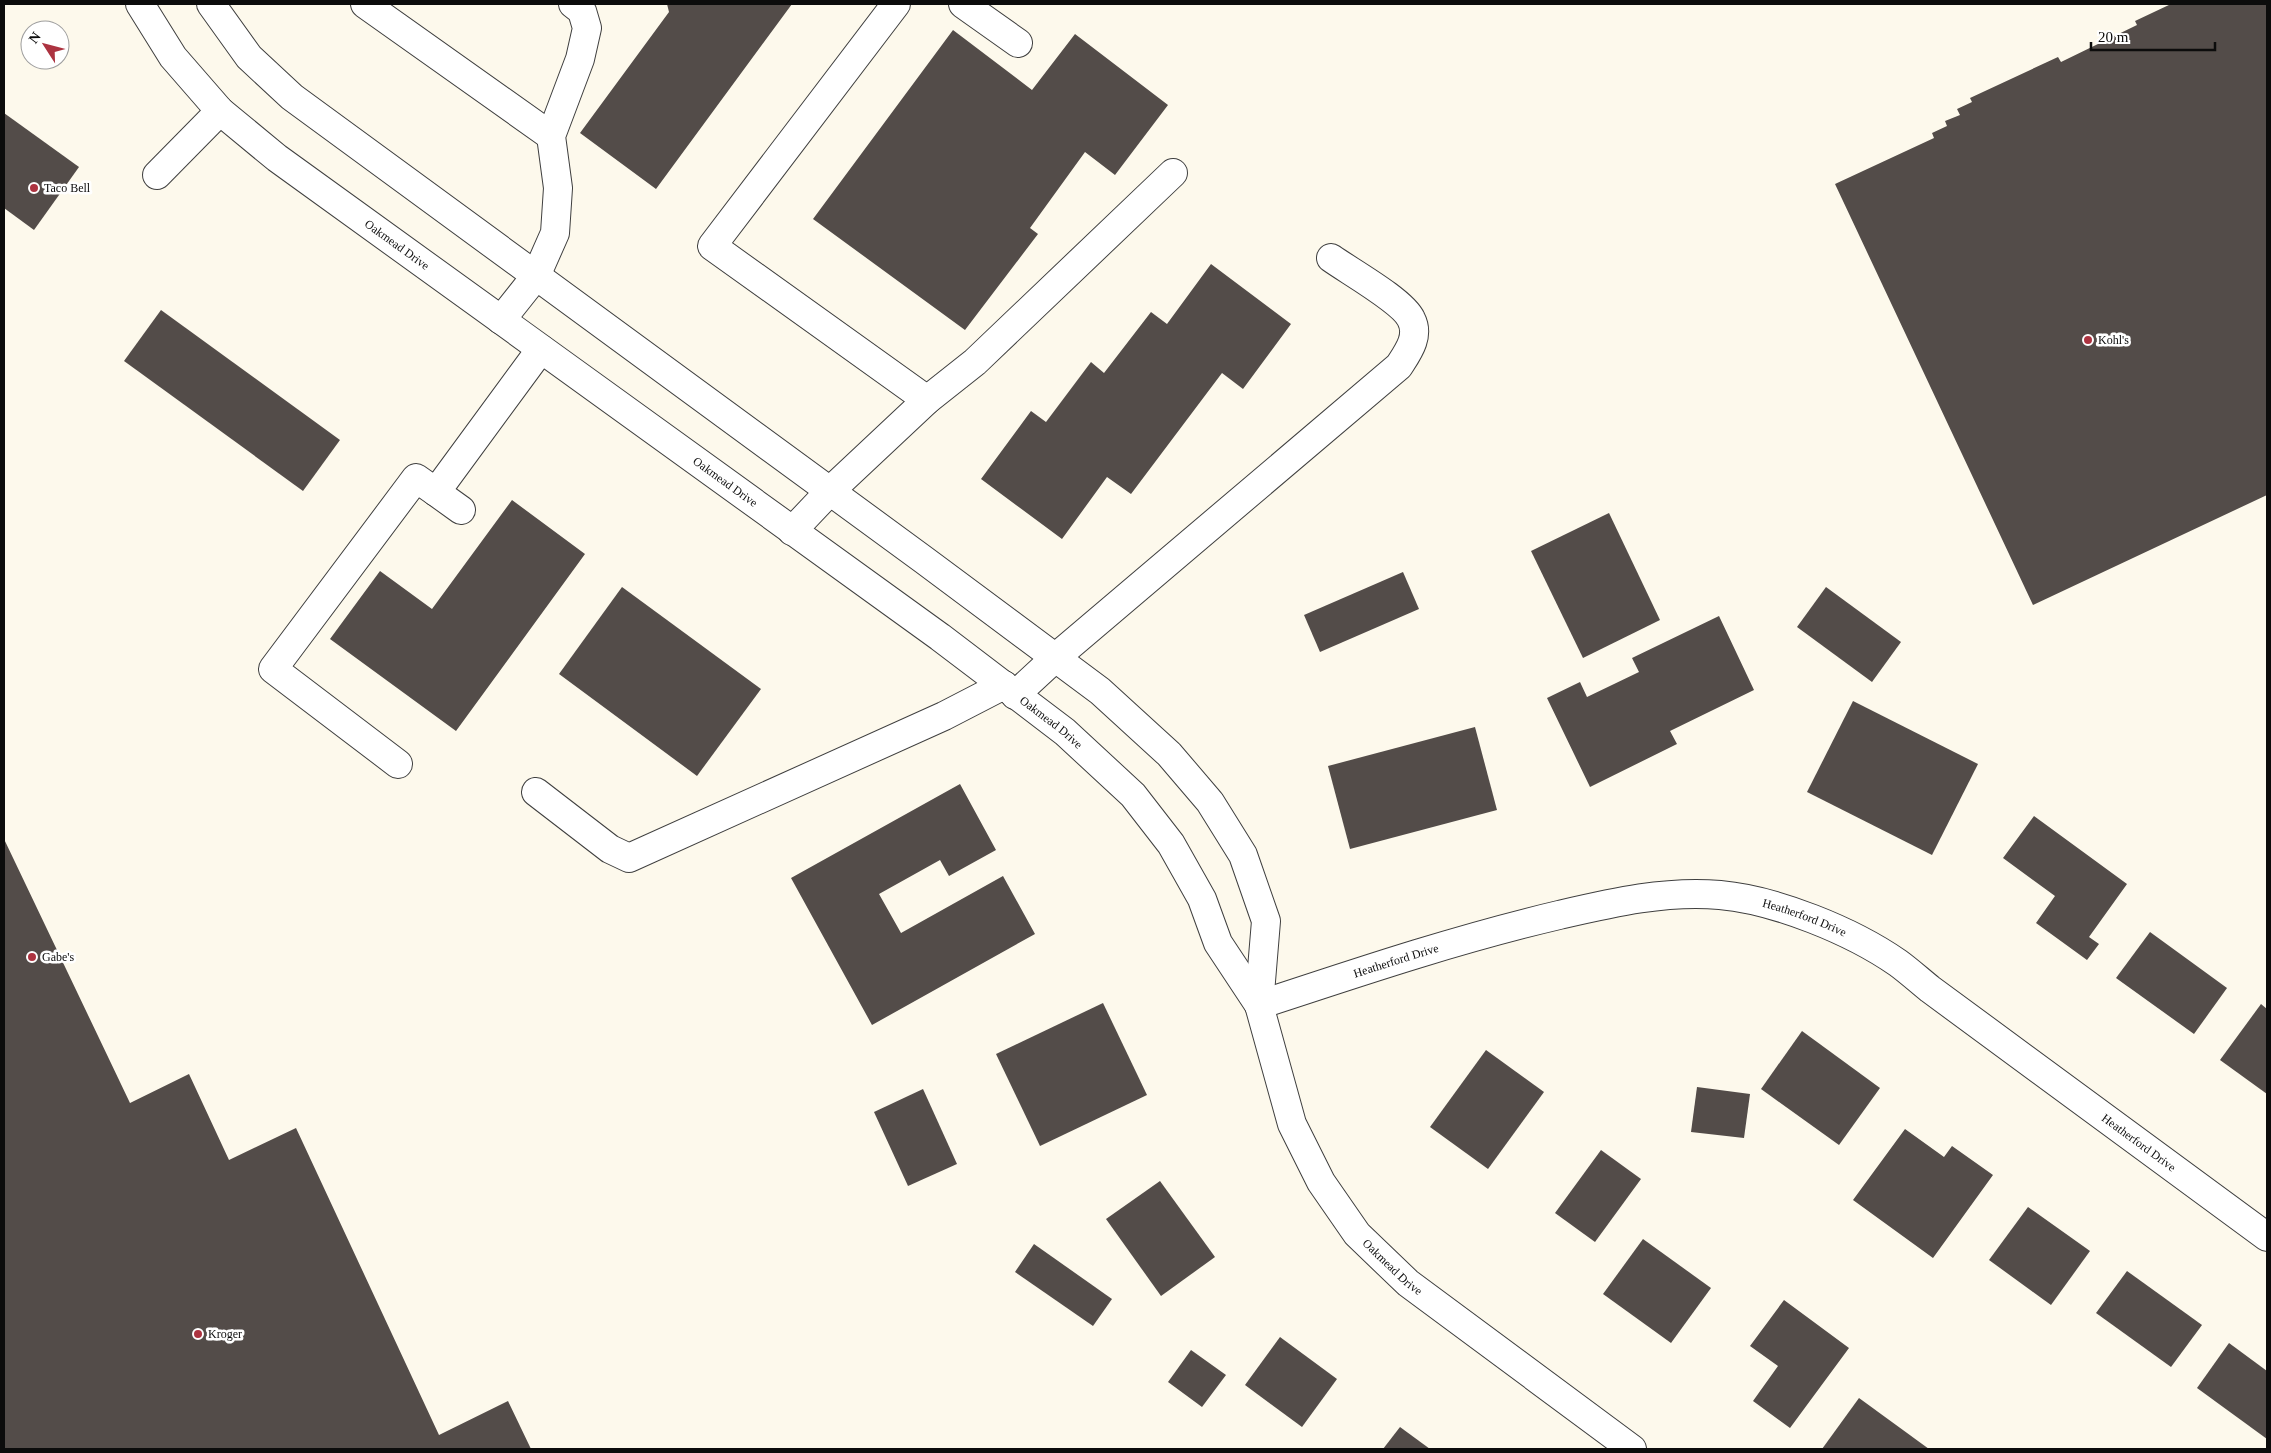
<svg xmlns="http://www.w3.org/2000/svg" width="2271" height="1453" viewBox="0 0 2271 1453" font-family="'Times New Roman',serif">
<style>
.building{fill:#534c49}
.lines{fill:none;stroke-linecap:round;stroke-linejoin:round}
.minor-casing{stroke:#3f3f3f;stroke-width:30}
.minor{stroke:#fff;stroke-width:28}
.poi-dot{fill:#ac3340;stroke:#fff;stroke-width:2}
.labels{text-anchor:middle;stroke-width:5;stroke-linejoin:round;paint-order:stroke}
.poi-label{font-size:12px;fill:#0c0c0c;stroke:#fff;text-anchor:start}
.street-label{font-size:12px;fill:#0c0c0c;stroke:#fff}
</style>
<rect width="100%" height="100%" fill="#fdf9ec"/>
<g class="building">
<path d="M667 4H792L656 189 580 133 669 12Z"/>
<path d="M2171 4H2267V495L2033 605 1835 184 1934 138 1932 133 1947 126 1945 121 1960 115 1957 109 1972 102 1970 98 2058 57 2061 62 2137 25 2135 21Z"/>
<path d="M953 30 1032 90 1075 34 1168 105 1115 175 1085 152 1030 228 1038 234 965 330 813 219Z"/>
<path d="M4 113 79 167 34 230 4 208Z"/>
<path d="M1211 264 1291 324 1243 389 1222 373 1131 494 1107 477 1062 539 981 479 1031 411 1046 422 1091 362 1104 373 1151 312 1167 324Z"/>
<path d="M161 310 340 440 303 491 124 361Z"/>
<path d="M512 500 585 554 456 731 330 639 380 571 432 609Z"/>
<path d="M1609 513 1660 620 1583 658 1531 551Z"/>
<path d="M1403 572 1419 609 1320 652 1304 615Z"/>
<path d="M622 587 761 689 697 776 559 674Z"/>
<path d="M1826 587 1901 642 1872 682 1797 627Z"/>
<path d="M1719 616 1754 690 1670 731 1677 744 1590 787 1547 698 1580 682 1587 697 1639 672 1632 658Z"/>
<path d="M1853 701 1978 764 1932 855 1807 792Z"/>
<path d="M1475 727 1497 810 1350 849 1328 766Z"/>
<path d="M960 784 996 850 949 876 940 860 879 894 901 933 1003 876 1035 934 872 1025 791 878Z"/>
<path d="M2034 816 2127 884 2089 937 2099 944 2087 960 2036 923 2055 896 2003 858Z"/>
<path d="M4 839 130 1103 189 1074 229 1160 296 1128 439 1435 508 1401 531 1449H4Z"/>
<path d="M2150 932 2227 988 2194 1034 2116 978Z"/>
<path d="M1103 1003 1147 1095 1040 1146 996 1054Z"/>
<path d="M2261 1004 2267 1009V1094L2220 1060Z"/>
<path d="M1802 1031 1880 1088 1839 1145 1761 1089Z"/>
<path d="M1486 1050 1544 1092 1488 1169 1430 1127Z"/>
<path d="M1697 1087 1750 1094 1744 1138 1691 1132Z"/>
<path d="M923 1089 957 1164 908 1186 874 1112Z"/>
<path d="M1905 1129 1944 1157 1952 1146 1993 1175 1933 1258 1853 1200Z"/>
<path d="M1601 1150 1641 1179 1595 1242 1555 1213Z"/>
<path d="M1160 1181 1215 1257 1161 1296 1106 1219Z"/>
<path d="M2028 1207 2090 1251 2051 1305 1989 1260Z"/>
<path d="M1643 1239 1711 1288 1671 1343 1603 1294Z"/>
<path d="M1034 1244 1112 1299 1093 1326 1015 1272Z"/>
<path d="M2127 1271 2202 1325 2171 1367 2096 1313Z"/>
<path d="M1784 1300 1849 1348 1790 1428 1753 1401 1778 1366 1750 1346Z"/>
<path d="M1280 1337 1337 1379 1302 1427 1245 1385Z"/>
<path d="M2229 1343 2267 1371V1439L2197 1388Z"/>
<path d="M1191 1350 1226 1375 1202 1407 1168 1382Z"/>
<path d="M1859 1398 1929 1449H1822Z"/>
<path d="M1400 1427 1430 1449H1383Z"/>
</g>
<g class="lines">
<defs>
<g id="minor">
<path id="s1" d="M140 4 173 57 220 111 277 158 940 637 1065 732 1133 795 1171 844 1202 899 1218 943 1259 1005 1292 1124 1321 1182 1357 1234 1408 1283 1632 1449"/>
<path d="M211 4 249 57 292 97 924 560 1100 691 1169 754 1210 802 1243 855 1266 921 1259 1005"/>
<path d="M365 4 551 136"/>
<path d="M896 4 712 246 927 400"/>
<path d="M963 4 1018 43"/>
<path d="M157 175 220 111"/>
<path d="M501 320 536 276 555 233 558 188 551 136 580 59 587 28 582 11 573 4"/>
<path d="M461 510 436 492 541 349"/>
<path d="M792 531 830 491 927 400 975 362 1173 173"/>
<path d="M1015 695 1055 658 1399 366C1408 352 1420 336 1411 319 1403 301 1349 271 1331 258"/>
<path d="M398 764 273 669 416 478 436 492"/>
<path d="M536 792 610 849 629 858 944 716 1004 685"/>
<path id="s2" d="M1259 1005C1359 972 1457 939 1559 915 1611 903 1666 890 1720 895 1776 900 1852 931 1898 963 1909 971 1920 981 1930 989L2267 1237"/>
</g>
</defs>
<use href="#minor" class="minor-casing"/>
<use href="#minor" class="minor"/>
</g>
<g class="poi-dot">
<circle cx="34" cy="188" r="5"/>
<circle cx="2088" cy="340" r="5"/>
<circle cx="32" cy="957" r="5"/>
<circle cx="198" cy="1334" r="5"/>
</g>
<g class="labels">
<g class="poi-label">
<text x="44" y="192">Taco Bell</text>
<text x="2098" y="344">Kohl's</text>
<text x="42" y="961">Gabe's</text>
<text x="208" y="1338">Kroger</text>
</g>
<g class="street-label">
<text dy="4" stroke="none"><textPath href="#s1" startOffset="356">Oakmead Drive</textPath></text>
<text dy="4" stroke="none"><textPath href="#s1" startOffset="761">Oakmead Drive</textPath></text>
<text dy="4" stroke="none"><textPath href="#s1" startOffset="1166">Oakmead Drive</textPath></text>
<text dy="4" stroke="none"><textPath href="#s2" startOffset="564">Heatherford Drive</textPath></text>
<text dy="4" stroke="none"><textPath href="#s2" startOffset="144">Heatherford Drive</textPath></text>
<text dy="4" stroke="none"><textPath href="#s2" startOffset="969">Heatherford Drive</textPath></text>
<text dy="4" stroke="none"><textPath href="#s1" startOffset="1822">Oakmead Drive</textPath></text>
</g>
</g>
<rect width="2271" height="1453" fill="none" stroke="#0c0c0c" stroke-width="10"/>
<g transform="translate(45 45) rotate(306)"><circle r="24" fill="#ffffff" stroke="#9e9e9e"/>
<path d="M0-4L9 19L0 12L-9 19Z" fill="#ac3340"/>
<text y="-8" font-size="14" font-weight="bold" text-anchor="middle" fill="#0c0c0c">N</text>
</g>
<path d="M2091 42v8h124v-8" fill="none" stroke="#0c0c0c" stroke-width="2.5"/>
<text x="2098" y="42" font-size="15" fill="#0c0c0c" stroke="#ffffff" stroke-width="4" paint-order="stroke">20 m</text>
</svg>
